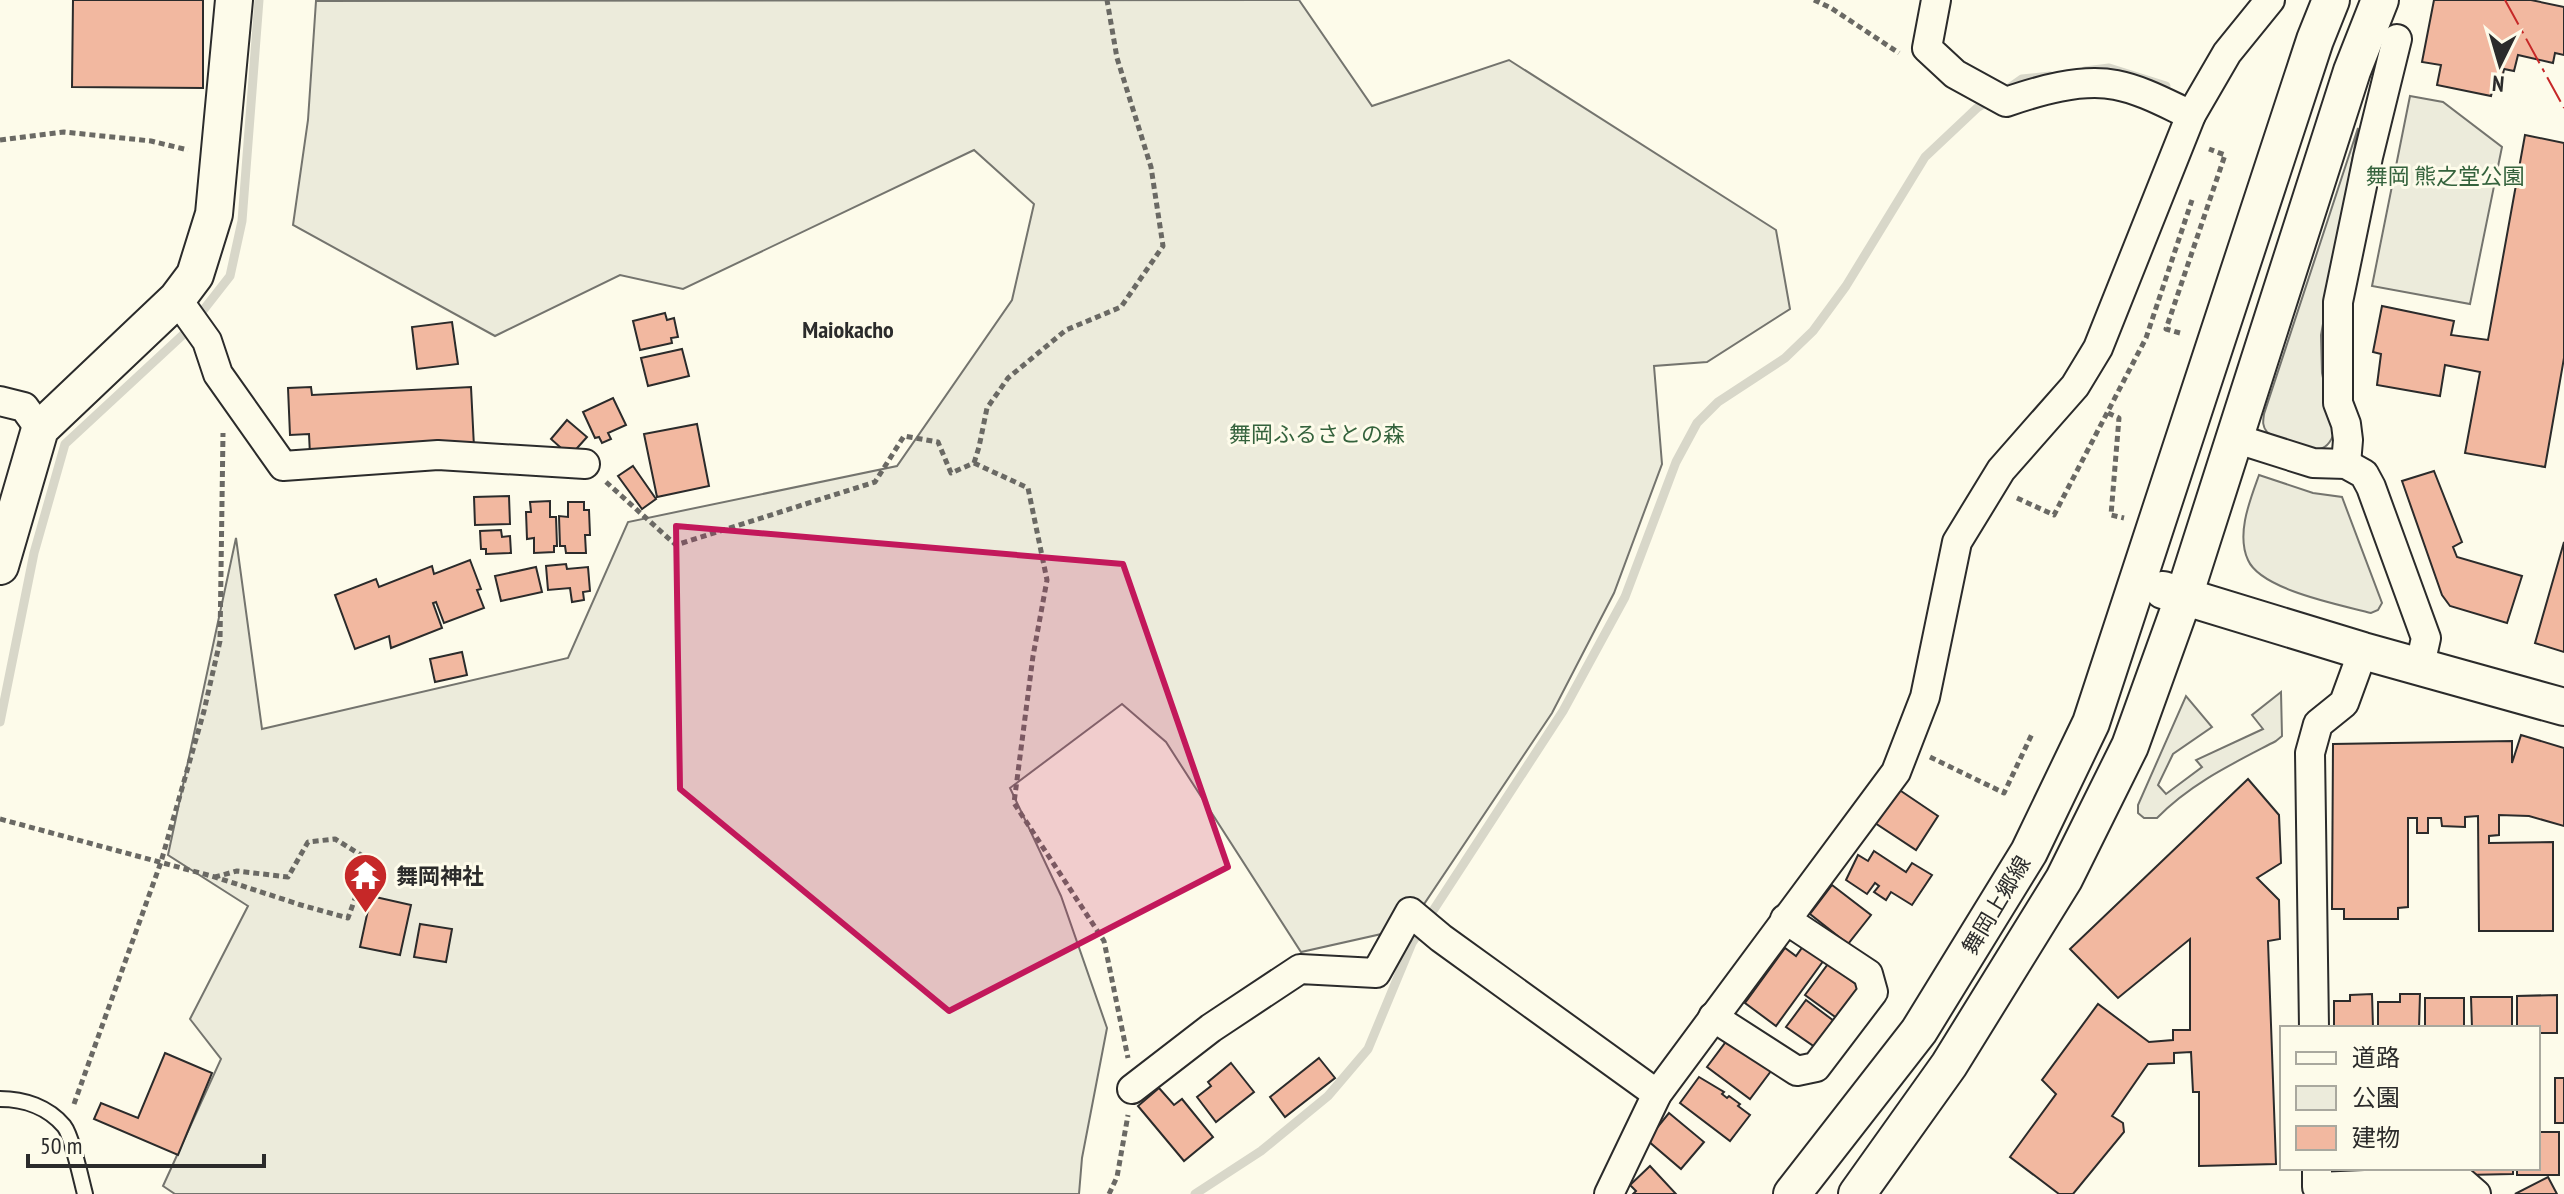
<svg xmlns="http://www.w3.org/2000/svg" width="2564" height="1194" viewBox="0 0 2564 1194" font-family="'PT Sans Narrow','Noto Sans JP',sans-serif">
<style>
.green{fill:#ecebdb;stroke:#74746e;stroke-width:2}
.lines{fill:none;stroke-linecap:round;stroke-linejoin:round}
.stream{stroke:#d8d7c9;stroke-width:9}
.building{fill:#f2b8a0;stroke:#2b2b2b;stroke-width:2}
.service-casing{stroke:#2b2b2b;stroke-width:18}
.minor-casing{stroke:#2b2b2b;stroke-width:32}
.tertiary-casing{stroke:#2b2b2b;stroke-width:40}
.path{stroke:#6a6964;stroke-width:5;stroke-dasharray:6 4;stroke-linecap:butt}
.service{stroke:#fdfbea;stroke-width:14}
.minor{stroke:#fdfbea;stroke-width:28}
.tertiary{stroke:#fdfbea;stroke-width:36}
.power{stroke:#c62828;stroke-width:2;stroke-dasharray:28 6 4 6;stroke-linecap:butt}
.marked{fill:#c2185b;fill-opacity:0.2;stroke:#c2185b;stroke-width:6;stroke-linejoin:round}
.labels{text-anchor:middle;stroke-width:6;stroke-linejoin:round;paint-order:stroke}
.park-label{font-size:22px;fill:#34623c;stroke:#fdfbea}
.poi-label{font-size:22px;font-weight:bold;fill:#2b2b2b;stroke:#fdfbea;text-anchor:start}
.street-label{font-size:22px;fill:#2b2b2b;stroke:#fdfbea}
.neighbourhood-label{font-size:24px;font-weight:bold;fill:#2b2b2b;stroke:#fdfbea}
</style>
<rect width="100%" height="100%" fill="#fdfbea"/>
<g class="green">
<path d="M1299 0 1372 106 1509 60 1776 230 1790 309 1707 362 1654 366 1662 464 1614 593 1552 713 1408 928 1301 952 1166 742 1122 704 1010 788 1061 896 1107 1028 1082 1158 1079 1194H175L163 1186 221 1059 190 1019 248 906 168 855 236 538 262 729 568 658 628 522 897 466 1012 300 1034 204 974 150 683 289 620 275 495 336 293 225 308 120 316 1Z"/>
<path d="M2410 96 2443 102 2502 147 2470 304 2372 286Z"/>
<path d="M2358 128 2321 335 2322 373 2331 418 2336 427C2328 457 2314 451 2291 442 2284 440 2272 437 2267 432 2262 426 2263 421 2264 414Z"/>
<path d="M2259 475 2313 493 2342 497 2382 603 2378 610 2371 613C2341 605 2261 590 2248 560 2236 534 2250 500 2259 475Z"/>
<path d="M2281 692 2282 736 2276 741C2234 763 2191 783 2157 818H2144L2138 813V805L2186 696 2212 727 2173 754 2158 785 2166 794 2202 767 2196 760 2263 729 2252 715Z"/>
</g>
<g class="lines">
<g class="stream">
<path d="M2085 71 2109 68 2166 86"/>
<path d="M2005 91 2022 79 2050 76"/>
<path d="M0 722 34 553 65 444 187 331 230 276 242 221 259 0"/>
<path d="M1195 1194 1261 1151 1328 1096 1368 1049 1412 943 1563 711 1625 597 1676 462 1697 423 1718 402 1785 358 1813 331 1846 286 1925 157 1977 108 1992 99"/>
</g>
</g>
<g class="building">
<path d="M73 0H203V88L72 87Z"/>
<path d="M2434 0H2531L2564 7V55L2555 53 2553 63 2518 55 2514 71 2504 69 2501 85 2494 84 2491 96 2437 85 2441 65 2422 62Z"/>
<path d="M2525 135 2564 143V358L2545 467 2465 453 2480 372 2445 365 2440 396 2377 385 2381 354 2373 352 2382 306 2454 321 2451 335 2488 340Z"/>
<path d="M665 313 667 320 674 318 678 337 671 338 672 343 640 350 633 321Z"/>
<path d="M452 322 458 364 417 369 412 327Z"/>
<path d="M682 349 689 376 648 386 641 358Z"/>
<path d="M311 387 312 395 471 387 474 447 310 455 309 434 290 435 288 388Z"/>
<path d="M613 398 626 425 608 433 611 439 602 443 599 437 595 438 583 412Z"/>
<path d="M567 420 587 437 570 456 551 439Z"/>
<path d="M697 424 709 486 657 497 644 434Z"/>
<path d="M633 466 656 499 642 509 618 476Z"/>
<path d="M2434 471 2462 542 2453 547 2457 557 2522 576 2507 623 2450 606 2442 595 2402 481Z"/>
<path d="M509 496 510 524 475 525 474 497Z"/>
<path d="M550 501V517H556L557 546H554V552L534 553V538L527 539 526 512H531L530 502Z"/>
<path d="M568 502H584V510H589L590 535H585L586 553H566L565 546H560L559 516 568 517Z"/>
<path d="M501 530 502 537 510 536 511 553 486 554V549H481L480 531Z"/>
<path d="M2564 542V652L2535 643Z"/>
<path d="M470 560 481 589 477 590 484 608 444 623 436 602 433 603 442 628 391 648 389 636 355 649 335 595 376 579 379 587 432 566 434 574Z"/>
<path d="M566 564 567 569 588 567 590 591 583 592 584 600 572 602 570 588 548 590 546 566Z"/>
<path d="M536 567 542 592 501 601 495 576Z"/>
<path d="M462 652 467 675 435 682 430 659Z"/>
<path d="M2521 735 2564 748V826L2529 816 2499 815V835L2489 836V843L2553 842V931H2479L2478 816 2465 817V827L2442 826 2441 818H2428V833H2417V818H2408V907L2398 908V919H2344V909H2332L2333 744 2512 741V763Z"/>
<path d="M2248 779 2279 815 2281 863 2257 878 2279 900 2280 939 2268 941 2276 1164 2199 1166V1092H2193L2191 1052 2174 1053V1063L2148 1064 2112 1116 2123 1123 2124 1132 2073 1194H2059L2010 1157 2056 1094 2042 1080 2098 1004 2149 1042 2173 1040V1030H2190V939L2118 998 2070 949Z"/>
<path d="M1898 789 1938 816 1916 850 1875 823Z"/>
<path d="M1874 851 1906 872 1912 863 1932 875 1912 905 1891 892 1886 900 1874 892 1879 886 1875 883 1867 894 1846 880 1858 855 1868 861Z"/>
<path d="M1832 885 1871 915 1848 944 1810 914Z"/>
<path d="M371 896 411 905 400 955 360 947Z"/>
<path d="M420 924 452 929 446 962 414 957Z"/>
<path d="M1804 945 1824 960 1776 1026 1745 1003 1785 948 1796 956Z"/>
<path d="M1828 964 1860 987 1838 1019 1805 995Z"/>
<path d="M2372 994 2373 1028H2334V1001H2350V995Z"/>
<path d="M2400 994H2420L2419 1028H2378V1002H2400Z"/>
<path d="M2557 995V1033H2538V1028H2517V996Z"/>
<path d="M2471 997H2512V1028H2472Z"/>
<rect x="2425" y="998" width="39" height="30"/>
<path d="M1806 1000 1834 1021 1815 1047 1786 1027Z"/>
<path d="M1728 1039 1771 1071 1750 1099 1707 1067Z"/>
<path d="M165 1053 212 1073 178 1155 94 1119 101 1103 138 1118Z"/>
<path d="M1319 1058 1335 1078 1285 1117 1270 1097Z"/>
<path d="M1231 1063 1254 1092 1216 1122 1197 1097 1211 1086 1208 1082Z"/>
<path d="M1699 1077 1724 1092 1722 1094 1727 1098 1729 1096 1740 1104 1738 1106 1750 1115 1730 1141 1680 1103Z"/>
<rect x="2555" y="1078" width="9" height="45"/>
<path d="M1159 1088 1174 1105 1182 1099 1213 1137 1184 1161 1138 1106Z"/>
<path d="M1669 1113 1704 1142 1681 1169 1647 1140Z"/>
<path d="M2539 1132H2559V1175H2517V1168H2538Z"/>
<path d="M1650 1166 1676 1194H1633L1636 1191 1630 1185Z"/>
<path d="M2466 1168H2513V1174L2466 1175Z"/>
<path d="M2548 1177 2557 1194H2515Z"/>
</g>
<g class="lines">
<defs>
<path id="service" d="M0 1099C24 1099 48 1107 64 1126 72 1136 81 1179 85 1194"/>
<g id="minor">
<path d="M1936 0 1927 48 1955 74 2006 102C2038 91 2081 78 2116 85 2142 90 2167 104 2191 115"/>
<path d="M177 299 207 341 218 374 283 466 438 455 585 464"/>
<path d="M0 401 24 407 40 429"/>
<path d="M2234 438 2313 463 2346 464 2364 474 2371 487 2426 638 2420 665"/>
<path d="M2346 464 2348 440 2346 424 2338 403V302L2368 157 2397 39"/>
<path d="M1713 1017 1797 1071 1816 1067 1873 992 1868 974 1785 919"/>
<path d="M2314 1028 2310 753 2318 724 2344 703 2363 651"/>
<path d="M1132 1089 1211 1028 1300 969 1376 973 1410 912 1441 938 1657 1094"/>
<path d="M2317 1168V1187L2461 1181 2476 1194"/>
<path d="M1609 1194 1657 1094 1896 772 1925 697 1957 542 2001 470 2075 386 2098 348 2191 115 2227 53 2270 0"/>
</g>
<g id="tertiary">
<path d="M0 566 40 429 177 299 195 275 214 214 234 0"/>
<path d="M2163 590 2363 651 2564 707"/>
<path d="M1792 1194 1919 1031 2029 852 2091 723 2315 40 2331 0"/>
<path d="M1857 1194 1949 1065 2064 879 2130 746 2184 596 2352 71 2380 0"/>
</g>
</defs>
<use href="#service" class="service-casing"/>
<use href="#minor" class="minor-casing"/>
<use href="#tertiary" class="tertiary-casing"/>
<g class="path">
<path d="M1814 0 1831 8 1899 53"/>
<path d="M0 140 64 132 151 141 188 150"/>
<path d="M2180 333 2166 329 2225 155 2209 149"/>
<path d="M2108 413 2119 418 2111 515 2124 518"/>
<path d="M974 463 1028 488 1047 580 1033 656 1014 803 1104 941 1128 1058"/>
<path d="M974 463 979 447 987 408 1008 378 1066 330 1121 307 1163 246 1151 167 1117 58 1107 0"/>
<path d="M606 482 676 545 875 482 904 436 938 442 951 473 974 463"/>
<path d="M2017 498 2054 515 2146 338 2192 200"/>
<path d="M1930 757 2004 793 2032 734"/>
<path d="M0 819 215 877 301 905 348 918 369 860 335 839 308 842 288 877 237 871 215 877"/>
<path d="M74 1104 161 862 204 711 220 641 223 433"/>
<path d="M1109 1194 1117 1177 1128 1115"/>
</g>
<use href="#service" class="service"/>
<use href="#minor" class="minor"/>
<use href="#tertiary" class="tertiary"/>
<path class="power" d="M2505 0 2564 108"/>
</g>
<path class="marked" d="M676 526 1123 564 1228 867 949 1011 680 789Z"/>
<defs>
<symbol id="temple-pin" viewBox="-11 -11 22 30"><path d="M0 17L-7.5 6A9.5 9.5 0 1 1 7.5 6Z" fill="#c62828" stroke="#fdfbea"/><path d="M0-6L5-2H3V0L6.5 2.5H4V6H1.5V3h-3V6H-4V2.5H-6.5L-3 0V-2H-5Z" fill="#fff"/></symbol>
</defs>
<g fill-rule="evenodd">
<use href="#temple-pin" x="340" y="850" width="51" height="69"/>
</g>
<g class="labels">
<g class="park-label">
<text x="2445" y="184">舞岡 熊之堂公園</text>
<text x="1317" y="442">舞岡ふるさとの森</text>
</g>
<g class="poi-label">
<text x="396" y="884">舞岡神社</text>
</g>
<g class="street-label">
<text transform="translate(1996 905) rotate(-59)" y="8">舞岡上郷線</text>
</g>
<g class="neighbourhood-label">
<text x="848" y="338">Maiokacho</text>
</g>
</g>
<rect x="2280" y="1026" width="260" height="144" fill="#fdfbea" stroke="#a9a89e" stroke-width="2"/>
<rect x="2296" y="1052" width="40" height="12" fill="#fdfbea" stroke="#a9a89e" stroke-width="2"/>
<text x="2352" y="1066" font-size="24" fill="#2b2b2b">道路</text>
<rect x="2296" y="1086" width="40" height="24" fill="#ecebdb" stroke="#a9a89e" stroke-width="2"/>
<text x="2352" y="1106" font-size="24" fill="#2b2b2b">公園</text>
<rect x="2296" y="1126" width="40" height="24" fill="#f2b8a0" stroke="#a9a89e" stroke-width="2"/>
<text x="2352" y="1146" font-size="24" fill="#2b2b2b">建物</text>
<g transform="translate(2500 64) rotate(185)" stroke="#fdfbea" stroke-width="6" paint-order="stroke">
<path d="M0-6L14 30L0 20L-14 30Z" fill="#2b2b2b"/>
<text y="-12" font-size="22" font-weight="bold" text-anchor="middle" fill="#2b2b2b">N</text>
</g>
<path d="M28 1154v12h236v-12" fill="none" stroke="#2b2b2b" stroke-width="4"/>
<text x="40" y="1154" font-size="24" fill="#2b2b2b" stroke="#fdfbea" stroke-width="6" paint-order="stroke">50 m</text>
</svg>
